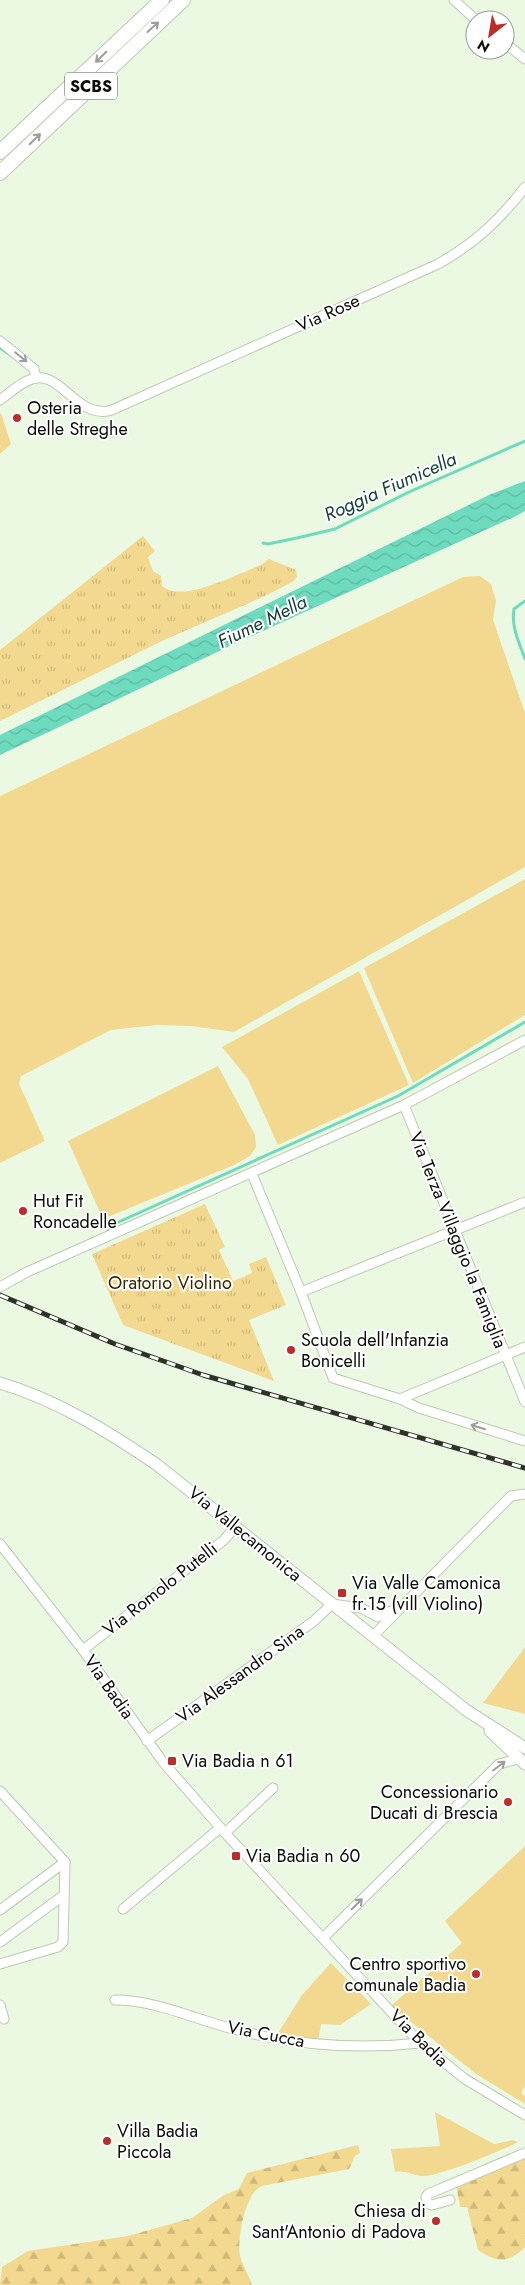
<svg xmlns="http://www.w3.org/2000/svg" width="525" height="2285" viewBox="0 0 525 2285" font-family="Jost,sans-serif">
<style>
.green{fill:#f3d98f}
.forest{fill:url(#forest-firs)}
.park{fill:url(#park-tufts)}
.water{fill:url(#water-waves)}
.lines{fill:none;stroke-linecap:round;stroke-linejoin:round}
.stream{stroke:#6edabe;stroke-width:3}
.minor-casing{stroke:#bcc9b3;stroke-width:11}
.secondary-casing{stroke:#bcc9b3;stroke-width:13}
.trunk-casing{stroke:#bcc9b3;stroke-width:16}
.minor{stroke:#fff;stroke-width:9}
.secondary{stroke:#fff;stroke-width:11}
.trunk{stroke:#fff;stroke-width:14}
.rail-casing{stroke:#2e332a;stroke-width:5}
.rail{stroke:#fff;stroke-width:3;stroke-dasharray:9;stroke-linecap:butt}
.oneway{stroke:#9d9e9b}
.poi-dot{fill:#bc2d2a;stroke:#fff;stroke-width:2}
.labels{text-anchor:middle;stroke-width:4;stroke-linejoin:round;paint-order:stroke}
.shield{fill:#fff;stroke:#535651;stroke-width:1}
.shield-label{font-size:16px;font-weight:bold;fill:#090d06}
.street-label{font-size:18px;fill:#090d06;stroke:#fff}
.poi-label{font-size:18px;fill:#090d06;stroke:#fff;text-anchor:start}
.park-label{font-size:18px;fill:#342802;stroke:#fff}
.water-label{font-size:19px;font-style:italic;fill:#124237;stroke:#fff}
</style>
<defs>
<pattern id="forest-firs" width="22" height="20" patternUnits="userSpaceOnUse" patternTransform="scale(1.25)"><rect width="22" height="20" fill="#f3d98f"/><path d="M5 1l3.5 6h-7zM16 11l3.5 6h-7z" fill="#cfb97a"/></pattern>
<pattern id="park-tufts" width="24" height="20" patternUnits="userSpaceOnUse" patternTransform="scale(1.25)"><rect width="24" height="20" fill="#f3d98f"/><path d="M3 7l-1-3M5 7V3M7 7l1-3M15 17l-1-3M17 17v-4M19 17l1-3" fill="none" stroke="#cfb97a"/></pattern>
<pattern id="water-waves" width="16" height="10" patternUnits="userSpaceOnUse" patternTransform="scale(1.25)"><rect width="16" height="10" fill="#6edabe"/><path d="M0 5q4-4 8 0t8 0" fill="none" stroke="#5ebaa2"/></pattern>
</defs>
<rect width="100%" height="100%" fill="#ebf9e2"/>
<g class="green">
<path d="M1 413 11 444 0 454V414Z"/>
<path d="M480 576 491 584 496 601 493 620 525 713V867L234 1032 191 1026 156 1025 111 1030 21 1076 19 1084 45 1141 0 1163V796L463 577Z"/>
<path d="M525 879V1015L413 1083 364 968Z"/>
<path d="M359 971 409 1085 278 1145 248 1079 222 1047Z"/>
<path d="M218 1066 255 1135 256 1147 250 1156 234 1165 103 1219 68 1141Z"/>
<path d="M525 1647V1714L483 1703Z"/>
<path d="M525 1846V2086L521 2093 525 2096V2104L476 2074 391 2006 462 1943 445 1921Z"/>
<path d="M331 1963 371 2004 340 2025 321 2024 318 2041 277 2035 302 1995Z"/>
<path d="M435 2112 494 2144 513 2140 518 2142C503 2150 438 2177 422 2176 412 2175 405 2170 395 2172L391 2149 440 2146Z"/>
</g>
<g class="forest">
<path d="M358 2145 360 2153 355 2156 349 2169 262 2186C245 2192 237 2240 240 2255 242 2265 249 2275 252 2285H0L2 2267 28 2251 128 2236 192 2218 224 2195 239 2189 247 2173Z"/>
<path d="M525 2155V2247C508 2264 497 2263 478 2250L467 2207H460L456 2185Z"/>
</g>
<g class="park">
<path d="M143 536 155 551 148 557 153 571 161 576 162 586C182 604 238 573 261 565L269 559 296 570 297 577 294 581 265 596 164 640 0 721V650Z"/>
<path d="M205 1204 225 1247 219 1250 233 1281 252 1273 249 1264 266 1257 286 1305 249 1320 274 1381 123 1325 92 1254Z"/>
</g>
<path class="water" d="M525 481V511L514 517 230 646 0 755V735L489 495Z"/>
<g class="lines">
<g class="stream">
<path d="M0 348 12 356"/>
<path d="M263 543 268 544 297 538 335 529 409 492 525 441"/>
<path d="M525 601 514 609C511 627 519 642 525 659"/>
<path d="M108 1231 112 1225 398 1096 525 1022"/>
</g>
<defs>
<g id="minor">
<path d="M454 0 476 20"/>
<path d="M505 43 525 59"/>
<path d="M0 341 34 369 36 378"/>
<path d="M0 400C10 393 24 379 37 378 63 375 79 420 112 410L438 264C474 244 500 220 525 187"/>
<path d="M404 1105 525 1402"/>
<path d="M252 1174 301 1292 333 1378 400 1399 419 1408 525 1441"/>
<path d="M0 1287 27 1272 404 1105 525 1040"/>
<path d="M301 1292 525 1202"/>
<path d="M400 1399 525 1347"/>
<path d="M0 1544 83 1650 163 1762 225 1833 420 2043 465 2079 525 2115"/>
<path d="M373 1636 511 1496 525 1494"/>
<path d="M83 1650 224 1540 236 1526"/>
<path d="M147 1741 314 1621 332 1604 361 1608 378 1617 404 1605"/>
<path d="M0 1791 65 1862 63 1942 58 1947 0 1964"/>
<path d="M225 1833 273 1788"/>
<path d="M123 1909 220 1828"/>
<path d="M0 1910 65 1862"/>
<path d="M323 1938 499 1764 518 1759"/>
<path d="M0 1942 64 1895"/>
<path d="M115 2000C156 2000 194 2019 233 2029 294 2045 357 2050 420 2043"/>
<path d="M0 2005 4 2019"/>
<path d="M450 2200 432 2205 428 2204 426 2197 428 2194 525 2153"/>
</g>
<g id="secondary">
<path d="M0 1383C57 1400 107 1431 156 1464L466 1710 525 1748"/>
<path d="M490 1731 525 1764"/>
</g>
<g id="trunk">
<path d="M0 152 162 0"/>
<path d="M0 173 183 0"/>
</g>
</defs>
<use href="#minor" class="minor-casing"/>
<use href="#secondary" class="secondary-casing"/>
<use href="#trunk" class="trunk-casing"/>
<use href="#minor" class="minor"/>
<use href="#secondary" class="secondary"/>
<use href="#trunk" class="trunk"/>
<defs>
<path id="rail" d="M0 1295 115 1344 203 1375 525 1468"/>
</defs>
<use href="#rail" class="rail-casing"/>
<use href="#rail" class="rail"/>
</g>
<defs><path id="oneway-shaft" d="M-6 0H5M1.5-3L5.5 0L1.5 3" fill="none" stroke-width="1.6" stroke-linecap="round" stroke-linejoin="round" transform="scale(1.25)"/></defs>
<g class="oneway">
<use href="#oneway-shaft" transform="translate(153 27) rotate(-42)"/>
<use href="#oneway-shaft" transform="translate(101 57) rotate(136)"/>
<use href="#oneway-shaft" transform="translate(35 139) rotate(-44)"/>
<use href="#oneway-shaft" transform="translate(21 357) rotate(39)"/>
<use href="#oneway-shaft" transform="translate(478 1427) rotate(-163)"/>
<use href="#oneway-shaft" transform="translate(499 1766) rotate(-37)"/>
<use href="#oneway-shaft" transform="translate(357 1904) rotate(-45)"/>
</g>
<g class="poi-dot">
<circle cx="17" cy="418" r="5"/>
<circle cx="23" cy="1211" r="5"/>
<circle cx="291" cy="1350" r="5"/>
<rect x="337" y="1588" width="10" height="10" rx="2.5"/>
<rect x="167" y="1756" width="10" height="10" rx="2.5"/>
<circle cx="508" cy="1802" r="5"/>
<rect x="231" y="1851" width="10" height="10" rx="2.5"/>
<circle cx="476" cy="1974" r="5"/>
<circle cx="107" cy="2141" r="5"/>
<circle cx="436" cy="2221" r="5"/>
</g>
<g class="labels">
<rect class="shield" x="65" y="72.5" width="52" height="27" rx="4"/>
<g class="shield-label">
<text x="91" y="92">SCBS</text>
</g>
<g class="street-label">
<text transform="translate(328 313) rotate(-24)" y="6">Via Rose</text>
<text transform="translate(458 1240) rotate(68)" y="6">Via Terza Villaggio la Famiglia</text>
<text transform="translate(245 1534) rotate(39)" y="6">Via Vallecamonica</text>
<text transform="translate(160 1589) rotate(-38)" y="6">Via Romolo Putelli</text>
<text transform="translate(240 1674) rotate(-36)" y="6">Via Alessandro Sina</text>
<text transform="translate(109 1687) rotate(55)" y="6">Via Badia</text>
<text transform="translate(266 2034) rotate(11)" y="6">Via Cucca</text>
<text transform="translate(419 2038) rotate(44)" y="6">Via Badia</text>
</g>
<g class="poi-label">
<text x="27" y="414">Osteria<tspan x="27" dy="21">delle Streghe</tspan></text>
<text x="33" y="1207">Hut Fit<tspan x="33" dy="21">Roncadelle</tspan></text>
<text x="301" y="1346">Scuola dell'Infanzia<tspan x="301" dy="21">Bonicelli</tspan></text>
<text x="352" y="1589">Via Valle Camonica<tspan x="352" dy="21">fr.15 (vill Violino)</tspan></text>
<text x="182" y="1767">Via Badia n 61</text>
<text x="498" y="1798" text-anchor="end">Concessionario<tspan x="498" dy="21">Ducati di Brescia</tspan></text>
<text x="246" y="1862">Via Badia n 60</text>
<text x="466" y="1970" text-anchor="end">Centro sportivo<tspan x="466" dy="21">comunale Badia</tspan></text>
<text x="117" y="2137">Villa Badia<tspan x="117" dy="21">Piccola</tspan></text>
<text x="426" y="2217" text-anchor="end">Chiesa di<tspan x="426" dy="21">Sant'Antonio di Padova</tspan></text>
</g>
<g class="park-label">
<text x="170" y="1289">Oratorio Violino</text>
</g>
<g class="water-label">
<text transform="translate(390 486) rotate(-24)" y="7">Roggia Fiumicella</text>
<text transform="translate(262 621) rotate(-26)" y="7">Fiume Mella</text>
</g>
</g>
<g transform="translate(490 35) rotate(211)"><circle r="24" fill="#ffffff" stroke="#9d9e9b"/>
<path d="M0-4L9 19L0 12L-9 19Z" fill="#bc2d2a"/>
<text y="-8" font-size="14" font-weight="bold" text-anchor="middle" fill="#090d06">N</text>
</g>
</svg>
